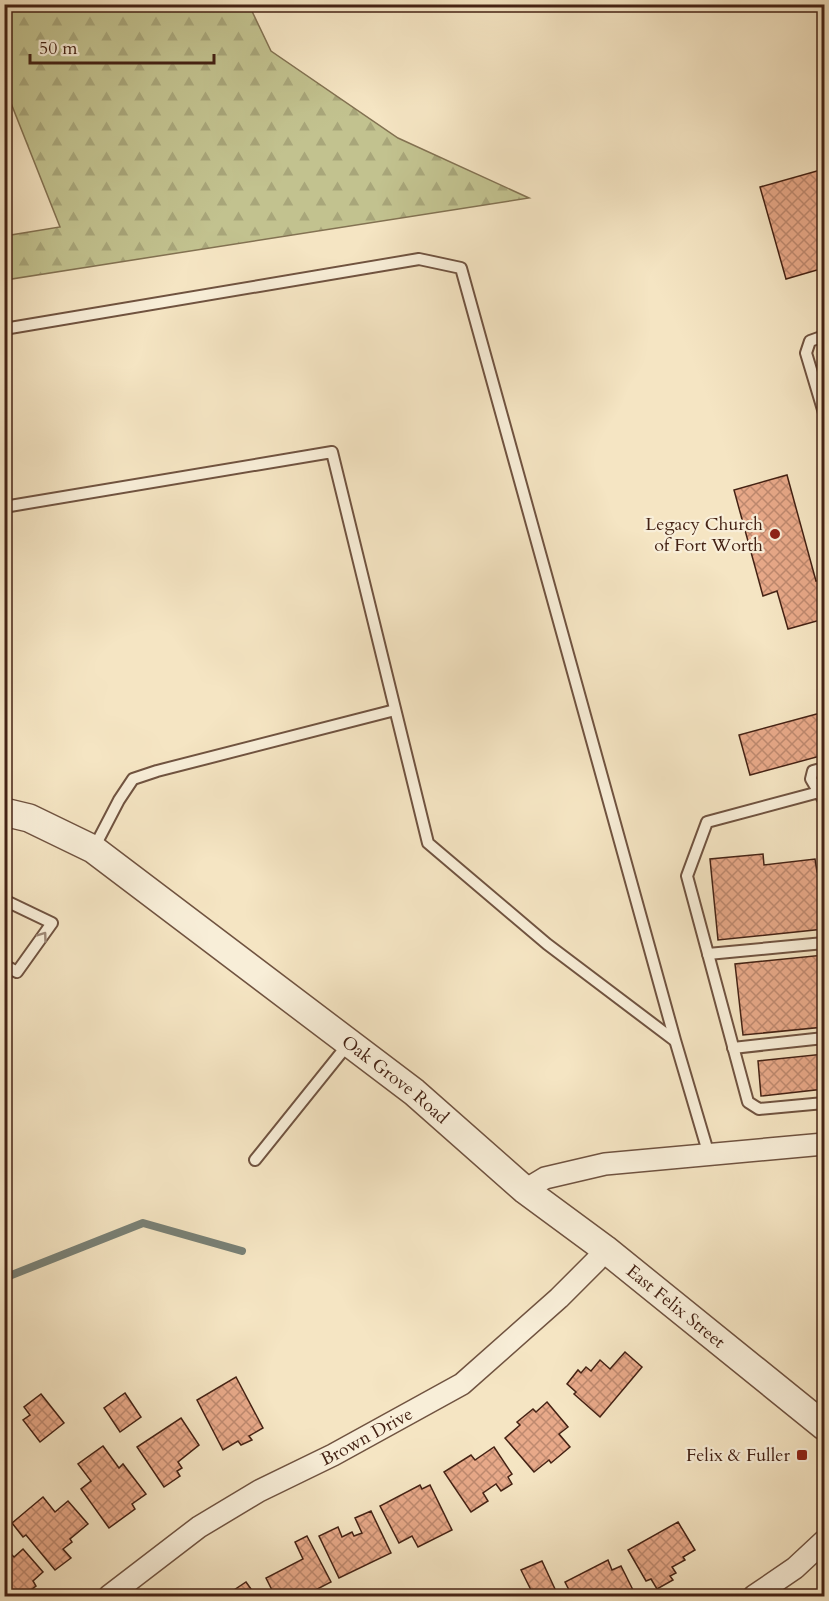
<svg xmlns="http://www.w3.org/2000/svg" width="829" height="1601" viewBox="0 0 829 1601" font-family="Cardo,serif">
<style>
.forest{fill:url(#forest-firs);stroke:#837252;stroke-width:1.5}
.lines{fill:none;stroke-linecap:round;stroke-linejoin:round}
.stream{stroke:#798075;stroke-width:8}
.building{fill:url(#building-cross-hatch);stroke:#442214;stroke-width:1.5}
.service-casing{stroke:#705340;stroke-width:14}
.minor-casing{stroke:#705340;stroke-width:24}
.tertiary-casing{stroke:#705340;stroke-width:30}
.service{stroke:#f8eed8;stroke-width:10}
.minor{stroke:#f8eed8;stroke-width:21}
.tertiary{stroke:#f8eed8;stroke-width:27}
.oneway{stroke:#9e8876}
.poi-dot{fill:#8f2418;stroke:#f8eed8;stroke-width:2}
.labels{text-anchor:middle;stroke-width:4.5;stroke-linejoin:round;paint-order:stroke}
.poi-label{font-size:18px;fill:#442214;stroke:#f8eed8;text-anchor:end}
.street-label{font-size:18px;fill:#442214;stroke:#f8eed8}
</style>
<defs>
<pattern id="forest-firs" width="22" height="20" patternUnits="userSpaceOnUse" patternTransform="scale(1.5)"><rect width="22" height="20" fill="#c2c28f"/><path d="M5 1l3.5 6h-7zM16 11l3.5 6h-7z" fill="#a8a67a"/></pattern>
<pattern id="building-cross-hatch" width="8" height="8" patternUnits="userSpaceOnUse" patternTransform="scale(1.5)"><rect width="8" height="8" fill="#e8a989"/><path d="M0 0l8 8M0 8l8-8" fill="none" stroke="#be896f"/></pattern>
</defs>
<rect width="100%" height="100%" fill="#f5e5c3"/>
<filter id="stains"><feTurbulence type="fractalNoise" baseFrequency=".00333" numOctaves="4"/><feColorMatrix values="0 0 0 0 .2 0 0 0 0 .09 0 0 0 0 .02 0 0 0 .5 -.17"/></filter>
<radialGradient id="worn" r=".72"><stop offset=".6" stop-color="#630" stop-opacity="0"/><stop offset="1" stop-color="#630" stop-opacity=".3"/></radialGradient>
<path class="forest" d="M5 4 249 5 271 51 398 138 529 198 5 280V236L60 227 5 88Z"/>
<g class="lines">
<path class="stream" d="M4 1278 143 1223 242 1251"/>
</g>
<g class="building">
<path d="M824 169V268L786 279 760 187Z"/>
<path d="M787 475 816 581 824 579V619L788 629 777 591 763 596 734 490Z"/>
<path d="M824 712V755L750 775 739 735Z"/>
<path d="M763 854 764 865 815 859 817 872 824 871V929L718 940 710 859Z"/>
<path d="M824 955V1027L743 1035 735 964Z"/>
<path d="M824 1054V1089L761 1096 758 1061Z"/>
<path d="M625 1352 642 1367 600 1417 574 1394 576 1392 567 1384 578 1370 581 1373 586 1367 591 1371 600 1360 610 1369Z"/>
<path d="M236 1377 263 1428 249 1436 252 1440 241 1445 238 1441 223 1450 197 1400Z"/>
<path d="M125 1393 141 1417 120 1432 104 1408Z"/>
<path d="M41 1394 64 1423 40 1442 23 1420 30 1415 24 1407Z"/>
<path d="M547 1402 568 1427 559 1434 570 1447 551 1463 549 1460 534 1472 505 1438 520 1425 517 1422 533 1409 536 1412Z"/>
<path d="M181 1418 199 1445 178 1462 182 1468 177 1471 180 1476 164 1487 137 1447Z"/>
<path d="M103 1446 119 1468 123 1464 146 1494 132 1504 135 1509 109 1528 81 1489 91 1481 78 1464Z"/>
<path d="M494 1447 512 1474 508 1477 512 1484 501 1491 496 1484 483 1493 488 1501 471 1512 444 1472 471 1455 475 1460Z"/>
<path d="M420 1485 422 1489 430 1485 452 1530 418 1547 412 1536 399 1543 380 1506Z"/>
<path d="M43 1497 55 1512 68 1501 88 1524 70 1539 72 1542 63 1549 71 1558 55 1570 26 1535 23 1537 12 1523Z"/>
<path d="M371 1511 391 1553 339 1578 319 1536 338 1527 342 1537 352 1532 354 1536 362 1533 355 1518Z"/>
<path d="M678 1522 695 1550 683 1557 685 1560 672 1567 676 1573 670 1576 673 1580 657 1589 651 1579 646 1581 628 1550Z"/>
<path d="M307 1536 331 1582 304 1596H275L266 1578 303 1559 295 1542Z"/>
<path d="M23 1549 43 1572 33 1581 36 1586 23 1596H4V1559L11 1554 14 1557Z"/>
<path d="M608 1560 612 1570 621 1566 635 1594 630 1596H572L565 1582Z"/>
<path d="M542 1561 555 1589 557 1596H534L521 1570Z"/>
<path d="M246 1582 256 1596H225Z"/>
</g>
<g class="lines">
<defs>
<g id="service">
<path d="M4 329 419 259 461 268 675 1040 709 1155"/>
<path d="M824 336 810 341 806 353 824 413"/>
<path d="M4 507 332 452 428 843 547 944 674 1040"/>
<path d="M824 768 813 771 811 779 824 801"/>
<path d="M819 792 707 822 687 876 748 1102 759 1109 824 1103"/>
<path d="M94 848 119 800 133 779 157 771 395 710"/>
<path d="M4 900 52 923 17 972 4 965"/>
<path d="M708 954 824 943"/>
<path d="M733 1048 824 1038"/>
<path d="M255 1160 349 1043"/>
</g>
<g id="minor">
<path d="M525 1190 545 1178 605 1164 824 1144"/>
<path id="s1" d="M109 1596 199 1527 259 1491 333 1455 462 1384 559 1298 596 1261 605 1249"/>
<path d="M754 1596 795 1568 824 1541"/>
</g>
<g id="tertiary">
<path id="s2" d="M4 812 29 818 93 849 414 1092 525 1190 605 1249 824 1426"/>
</g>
</defs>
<use href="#service" class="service-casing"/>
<use href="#minor" class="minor-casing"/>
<use href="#tertiary" class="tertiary-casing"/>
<use href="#service" class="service"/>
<use href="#minor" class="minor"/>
<use href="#tertiary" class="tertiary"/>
</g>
<defs><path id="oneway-chevron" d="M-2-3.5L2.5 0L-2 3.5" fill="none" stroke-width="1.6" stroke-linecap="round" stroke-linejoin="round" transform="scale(1.5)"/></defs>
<use class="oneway" href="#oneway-chevron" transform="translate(43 936) rotate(-54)"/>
<g class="poi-dot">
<circle cx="775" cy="534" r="6"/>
<rect x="796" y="1449" width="12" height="12" rx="3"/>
</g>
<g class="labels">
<g class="poi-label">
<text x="763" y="530">Legacy Church<tspan x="763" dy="21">of Fort Worth</tspan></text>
<text x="790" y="1461">Felix &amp; Fuller</text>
</g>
<g class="street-label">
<text dy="6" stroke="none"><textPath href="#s2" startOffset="477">Oak Grove Road</textPath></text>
<text dy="6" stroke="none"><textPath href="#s2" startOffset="838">East Felix Street</textPath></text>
<text dy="6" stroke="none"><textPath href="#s1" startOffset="304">Brown Drive</textPath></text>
</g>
</g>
<rect width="829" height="1601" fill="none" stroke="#f5e5c3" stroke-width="24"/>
<rect x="6" y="6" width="817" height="1589" fill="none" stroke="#442214" stroke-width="3"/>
<rect x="12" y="12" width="805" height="1577" fill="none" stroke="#442214" stroke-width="1.5"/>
<path d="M30 54v9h184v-9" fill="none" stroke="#442214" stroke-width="3"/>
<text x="39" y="54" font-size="18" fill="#442214" stroke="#f8eed8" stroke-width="4.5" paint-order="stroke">50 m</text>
<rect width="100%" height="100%" filter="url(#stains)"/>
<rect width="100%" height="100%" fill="url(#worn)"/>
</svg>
